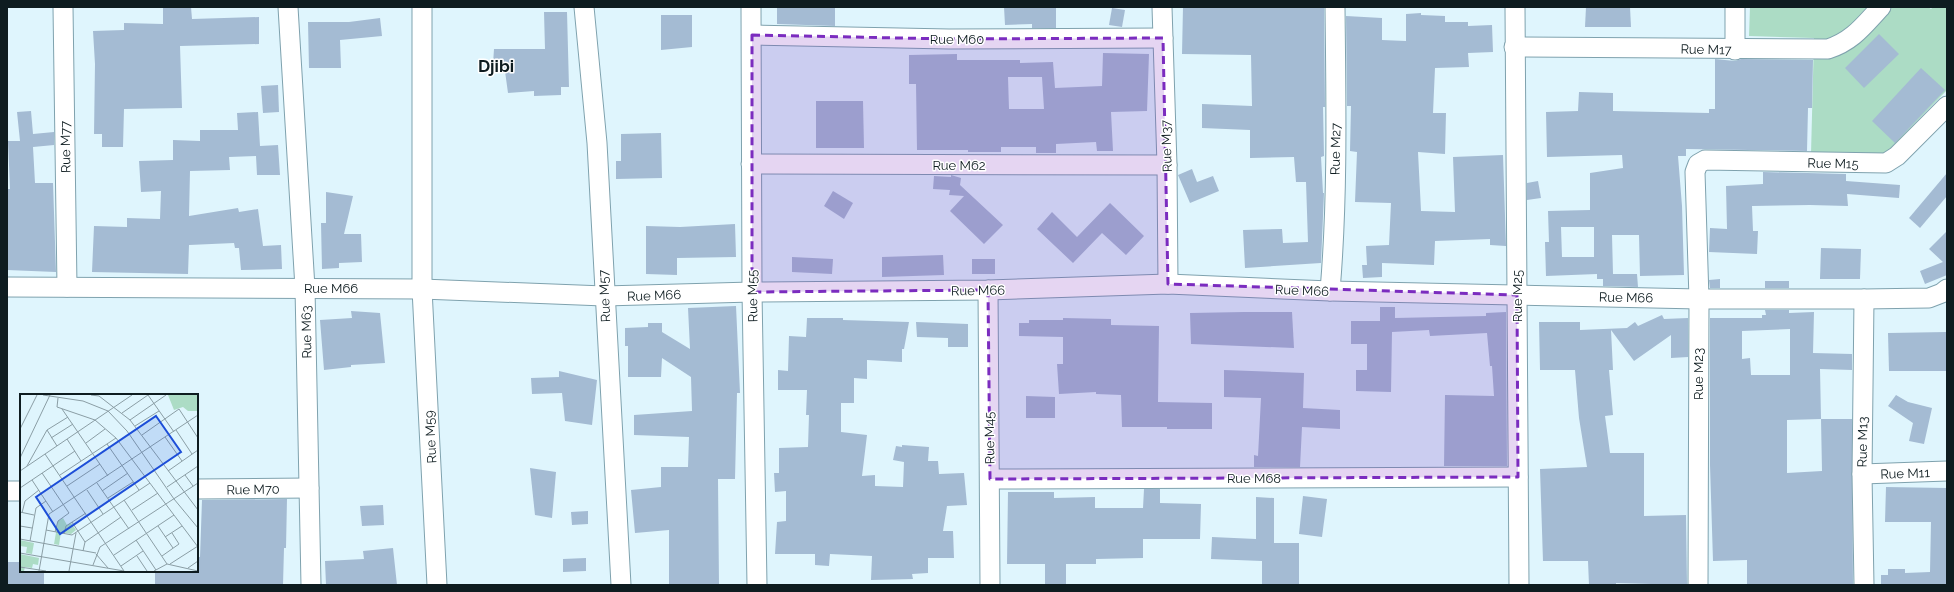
<svg xmlns="http://www.w3.org/2000/svg" width="1954" height="592" viewBox="0 0 1954 592" font-family="Raleway,sans-serif">
<style>
.green{fill:#acdcc5}
.building{fill:#a4bbd3;fill-rule:evenodd}
.lines{fill:none;stroke-linecap:round;stroke-linejoin:round}
.minor-casing{stroke:#7fa2ae;stroke-width:21}
.minor{stroke:#fff;stroke-width:19}
.marked{fill:#7b2cbf;fill-opacity:0.2;stroke:#7b2cbf;stroke-width:3;stroke-dasharray:8 5;stroke-linejoin:round}
.labels{text-anchor:middle;stroke-width:3;stroke-linejoin:round;paint-order:stroke}
.street-label{font-size:13px;fill:#0e1c20;stroke:#fff}
.district-label{font-size:17px;font-weight:bold;fill:#0e1c20;stroke:#fff}
.inset-road{fill:none;stroke:#8b9ea5;stroke-width:1}
.view{fill:#1d4ed8;fill-opacity:0.15;stroke:#1d4ed8;stroke-width:2}
.inset-edge{fill:none;stroke:#0e1c20;stroke-width:2}
</style>
<rect width="100%" height="100%" fill="#dff5fd"/>
<path class="green" d="M1750 7H1928L1931 9 1933 7H1947V90L1883 156 1811 154 1814 38 1749 36Z"/>
<g class="building">
<path d="M163 7H191L192 19 259 17V44L180 46 182 108 124 109 123 147H102V134H94L95 64 93 31 124 30V23L163 24Z"/>
<path d="M777 7H835V26L777 24Z"/>
<path d="M1004 7H1056V28H1032V24L1005 25Z"/>
<path d="M1183 7H1324L1325 107H1323L1324 156 1321 157 1323 193H1324L1321 263 1245 268 1243 230 1282 229 1283 243 1308 242 1306 182H1296L1294 157 1250 158V130L1202 128V104L1252 106 1251 55 1182 54Z"/>
<path d="M1586 7H1630L1631 27H1585Z"/>
<path d="M1112 8 1125 10 1122 27 1109 25Z"/>
<path d="M544 12H567L569 87H561V95L534 96V91L508 93 504 64H493L494 49H545Z"/>
<path d="M1421 13V15L1445 16V22H1468V26L1492 25 1493 52 1468 53 1469 67 1435 68 1433 113H1446L1445 154 1418 152 1421 211 1455 212 1453 157 1503 155 1506 246 1490 245V239L1435 241 1434 265 1382 263V277L1363 278 1362 265H1367L1366 246 1389 245 1391 203 1355 202 1357 152 1350 151 1351 106H1347L1346 16 1382 18V40L1406 41V14Z"/>
<path d="M661 15H692V47L661 50Z"/>
<path d="M380 18 382 36 340 40 341 68H309L308 22H349Z"/>
<path d="M1879 34 1899 54 1864 88 1845 68Z"/>
<path d="M1103 53 1149 54 1147 111 1111 112 1113 151H1097L1096 142 1056 144V153H1036V147H1001V152H968V150H917L916 84H909V55L957 54V60H1020V63L1053 62 1055 88 1102 86ZM1008 77H1042L1044 109H1009Z"/>
<path d="M1715 59 1735 61 1741 59 1813 60 1812 108H1808L1807 151 1686 149V156H1678L1682 206 1684 275 1640 276 1639 235H1612L1613 274H1637L1638 287 1603 286V279H1597V274L1546 276 1545 242H1549L1548 211 1590 210V173L1623 168 1622 155 1547 157 1546 112 1578 111 1579 92 1613 93V111L1709 113V109H1715ZM1561 227H1594V257H1562Z"/>
<path d="M1921 68 1945 90 1895 143 1872 121Z"/>
<path d="M278 85 279 112 263 113 261 86Z"/>
<path d="M816 101H863L864 148H816Z"/>
<path d="M31 111 33 134 54 132V145L33 147 35 183H53L56 272 7 270V189H10L8 141H20L17 112Z"/>
<path d="M258 112 260 146 278 145 280 175H257L256 156 229 157 230 170 190 171 189 216 238 208 239 212 258 209 263 246 281 245 282 269 241 270 239 248H235L234 243 189 245 188 274 92 272 94 226 127 227V218L160 219 161 191 141 192 139 161 173 160V140L200 141V130H238L237 113Z"/>
<path d="M661 133 662 178 616 179V161H621V134Z"/>
<path d="M1192 169 1197 182 1213 176 1219 191 1190 203 1178 175Z"/>
<path d="M1763 172 1846 174V181L1900 185 1899 198 1847 194 1848 206 1810 205 1752 206 1753 231H1758L1757 254 1709 252 1710 228 1727 229 1726 186 1763 184Z"/>
<path d="M1947 173V196L1920 228 1909 218Z"/>
<path d="M951 175 961 178 960 185 1003 225 984 244 950 211 964 196 949 195 950 190 933 189 934 176 951 177Z"/>
<path d="M1538 181 1541 198 1527 200V183Z"/>
<path d="M833 191 853 203 844 219 824 206Z"/>
<path d="M326 192 353 196 344 234H361L362 262 339 263V268L322 269 321 223H326Z"/>
<path d="M1110 203 1144 236 1126 255 1102 233 1073 263 1037 229 1052 212 1077 237Z"/>
<path d="M735 224 736 257 677 258V275L646 274V226L680 227Z"/>
<path d="M1947 231V275L1925 284 1920 271 1943 262 1929 249Z"/>
<path d="M1821 248 1861 249 1860 279H1820Z"/>
<path d="M943 255 944 275 882 277V257Z"/>
<path d="M792 257 833 259 832 274 792 272Z"/>
<rect x="972" y="259" width="23" height="15"/>
<path d="M1720 279V288H1710L1709 280Z"/>
<rect x="1765" y="281" width="24" height="7"/>
<path d="M736 306 740 393H737L735 479H718L719 585H669V530L635 533 631 490 661 487V467H688L689 437 634 435V415L692 411 691 377 662 358 661 377H628V346H625V328L648 327V323H662V332L690 349 688 308Z"/>
<path d="M1380 307H1395V318L1486 316V313L1506 312 1507 466H1444L1445 395 1494 396 1492 366H1490L1487 333 1430 336 1429 330 1392 332 1391 392 1356 391V370H1367V344H1351V321H1380Z"/>
<path d="M1765 310H1789V313L1814 312 1813 353 1852 354V370L1820 369 1821 419H1852L1853 585H1747V560L1713 561 1710 465V318H1762V315H1766ZM1790 329V375H1751L1750 358 1742 359V331ZM1821 419 1822 471 1787 473V420Z"/>
<path d="M351 311 380 313 385 363 351 365V367L324 370 320 320 352 318Z"/>
<path d="M1244 312H1292L1294 348 1191 344 1190 313Z"/>
<path d="M1662 315 1664 319 1688 318V357L1671 358V335L1634 361 1611 330 1613 370H1609L1613 415 1605 416 1610 453H1644V516L1686 515 1687 585 1616 583V585H1589L1588 561H1543L1540 469 1587 467 1579 418 1575 370H1540L1539 322H1580V330L1627 328 1635 322 1638 326Z"/>
<path d="M807 318H843V320L909 322 904 349H902V362L867 360V379L854 378V403H841V432L867 435 862 476 875 475V486L903 487 904 462 893 460 896 446 902 447V445L929 447 928 461H938L939 474 964 473 967 505 947 506 943 531H953L954 558H928V573L912 574 913 579 871 580 872 556 830 554 829 566 815 565V554H775L777 522 786 521V491L775 492 774 473H779V448L808 447 809 415H806L807 390H778V370L788 371 789 336 806 337Z"/>
<path d="M1063 318 1111 319V325L1159 326 1158 402 1212 403V429H1167V427H1122L1121 395 1096 394V392L1059 394 1057 364H1063V337L1019 336V323H1029V320H1063Z"/>
<path d="M916 322 968 324V347H948V338L917 337Z"/>
<path d="M1947 332V371H1889L1888 333Z"/>
<path d="M1224 370 1304 373 1303 408 1340 410V429L1302 427 1300 467H1254V455L1258 456 1261 398 1224 397Z"/>
<path d="M559 371 597 380 592 425 565 421 562 393 532 394 531 378 559 377Z"/>
<path d="M1896 395 1908 402 1932 408 1924 444 1909 441 1913 423 1888 406Z"/>
<path d="M1026 396 1055 397V418H1026Z"/>
<path d="M530 468 556 472 552 518 535 515Z"/>
<path d="M1886 487 1947 488V585H1881V575H1888V569H1905V573L1930 572 1931 522H1885Z"/>
<path d="M1144 489H1160V503L1201 504 1200 539H1143V558L1096 559V564H1066V585H1045V564H1007L1008 492H1054V498L1095 497V508H1143Z"/>
<path d="M1303 496 1327 499 1322 537 1299 534Z"/>
<path d="M1256 497 1274 498V543H1299V585H1262V561L1211 559 1212 537 1256 539Z"/>
<path d="M287 499 286 548H284L283 585H155V571H197V557H200L202 500Z"/>
<path d="M383 505 384 525 362 526 360 506Z"/>
<path d="M588 511V524L572 525 571 512Z"/>
<path d="M393 548 397 585H326L325 561 364 559 363 551Z"/>
<path d="M586 558V571L563 572V559Z"/>
<path d="M7 562H21V571H44V585H7Z"/>
</g>
<g class="lines">
<defs>
<g id="minor">
<path d="M63 7 67 287"/>
<path d="M288 7 305 288 311 585"/>
<path d="M422 7V289L437 585"/>
<path d="M584 7 597 143 621 585"/>
<path d="M751 7 752 292 757 585"/>
<path d="M1162 7 1167 165 1168 284"/>
<path d="M1515 7 1519 585"/>
<path d="M752 35 949 39 1163 38"/>
<path d="M1514 47 1828 49C1853 41 1864 25 1881 7"/>
<path d="M1735 50V7"/>
<path d="M751 164 1167 165"/>
<path d="M7 287 422 289 604 296 752 292 988 290 1168 284 1330 291 1699 299H1864L1929 298 1942 293 1947 289"/>
<path d="M988 290 990 585"/>
<path d="M1330 291C1338 197 1336 101 1335 7"/>
<path d="M1864 299 1862 474 1864 585"/>
<path d="M1862 474 1947 471"/>
<path d="M990 479 1518 477"/>
<path d="M197 489 309 488"/>
<path d="M7 491H21"/>
<path d="M1698 585 1699 299 1695 172 1698 164 1705 160 1886 163 1897 156 1947 106"/>
</g>
</defs>
<use href="#minor" class="minor-casing"/>
<use href="#minor" class="minor"/>
</g>
<path class="marked" d="M752 35 949 39 1163 38 1168 284 1517 295 1518 477 990 479 988 290 752 292Z"/>
<g class="labels">
<g class="street-label">
<text x="957" y="44">Rue M60</text>
<text transform="translate(1706 49) rotate(1)" y="5">Rue M17</text>
<text transform="translate(1166 146) rotate(-92)" y="5">Rue M37</text>
<text transform="translate(65 147) rotate(-91)" y="5">Rue M77</text>
<text transform="translate(1335 149) rotate(-89)" y="5">Rue M27</text>
<text transform="translate(1833 163) rotate(1)" y="5">Rue M15</text>
<text x="959" y="170">Rue M62</text>
<text x="331" y="293">Rue M66</text>
<text transform="translate(978 290) rotate(-1)" y="5">Rue M66</text>
<text transform="translate(1302 290) rotate(2)" y="5">Rue M66</text>
<text transform="translate(654 295) rotate(-2)" y="5">Rue M66</text>
<text transform="translate(604 296) rotate(-93)" y="5">Rue M57</text>
<text transform="translate(752 296) rotate(-91)" y="5">Rue M55</text>
<text transform="translate(1517 296) rotate(-90)" y="5">Rue M25</text>
<text transform="translate(1626 297) rotate(1)" y="5">Rue M66</text>
<text transform="translate(306 332) rotate(-91)" y="5">Rue M63</text>
<text transform="translate(1698 374) rotate(-90)" y="5">Rue M23</text>
<text transform="translate(430 437) rotate(-93)" y="5">Rue M59</text>
<text transform="translate(989 438) rotate(-91)" y="5">Rue M45</text>
<text transform="translate(1862 442) rotate(-89)" y="5">Rue M13</text>
<text transform="translate(1905 473) rotate(-2)" y="5">Rue M11</text>
<text x="1254" y="483">Rue M68</text>
<text transform="translate(253 489) rotate(-1)" y="5">Rue M70</text>
</g>
<g class="district-label">
<text x="496" y="72">Djibi</text>
</g>
</g>
<g transform="translate(20 394)">
<rect width="178" height="178" fill="#dff5fd"/>
<path d="M148 1H178V17H168L163 13 154 16ZM43 124 47 131 51 129 56 136 51 140 41 138 39 151 34 150 38 127ZM0 146 14 149 12 160 6 159 7 153 0 152ZM0 160 19 164 18 171 13 170 12 174 5 173 4 177H0Z" fill="#acdcc5"/>
<path class="inset-road" d="M23 1 63 7 88 17 107 37 154 105 178 134M71 1 79 2 110 26 178 116M128 1 154 38M38 4 37 13 75 26 96 44 178 153M42 15 88 82M102 19 128 1M110 26 146 1M115 32 139 17M0 35 17 1M27 36 37 52M156 36 172 60M122 41 159 15 178 44M145 43 162 67M31 44 53 30M47 45 61 67M66 49 85 35M87 50 119 96M25 60 104 177M0 64 30 1M7 72 27 36 48 23M0 77 112 1M148 77 178 56M22 79 49 119 38 127 35 138M40 81 96 44M165 81 173 92M12 86 33 118M77 89 109 135M47 92 80 70M147 93 178 72M0 94 55 57M67 96 83 120M82 97 108 79M88 104 113 88M104 106 147 170 178 177M112 116 138 99M0 118 14 121M2 119 5 107 19 96M52 128 65 148M0 132 12 134M138 132 153 154M26 136 52 141 130 89M44 140 46 132 66 119M145 143 162 132M0 145 76 159M116 146 136 176M10 147 16 114 26 107M63 157 65 148 101 123M0 159 104 177M76 160 88 174M94 161 154 121M117 162 127 177M142 162 159 150 152 139M150 170 178 152M73 171 80 153 178 89M101 172 123 157M0 173 26 177M168 174 178 167M19 177 29 120 178 21M49 177 56 139M134 177 147 170"/>
<path class="view" d="M136 22 161 58 40 140 16 103Z"/>
<rect width="178" height="178" class="inset-edge"/>
</g>
<rect width="1954" height="592" fill="none" stroke="#0e1c20" stroke-width="16"/>
</svg>
